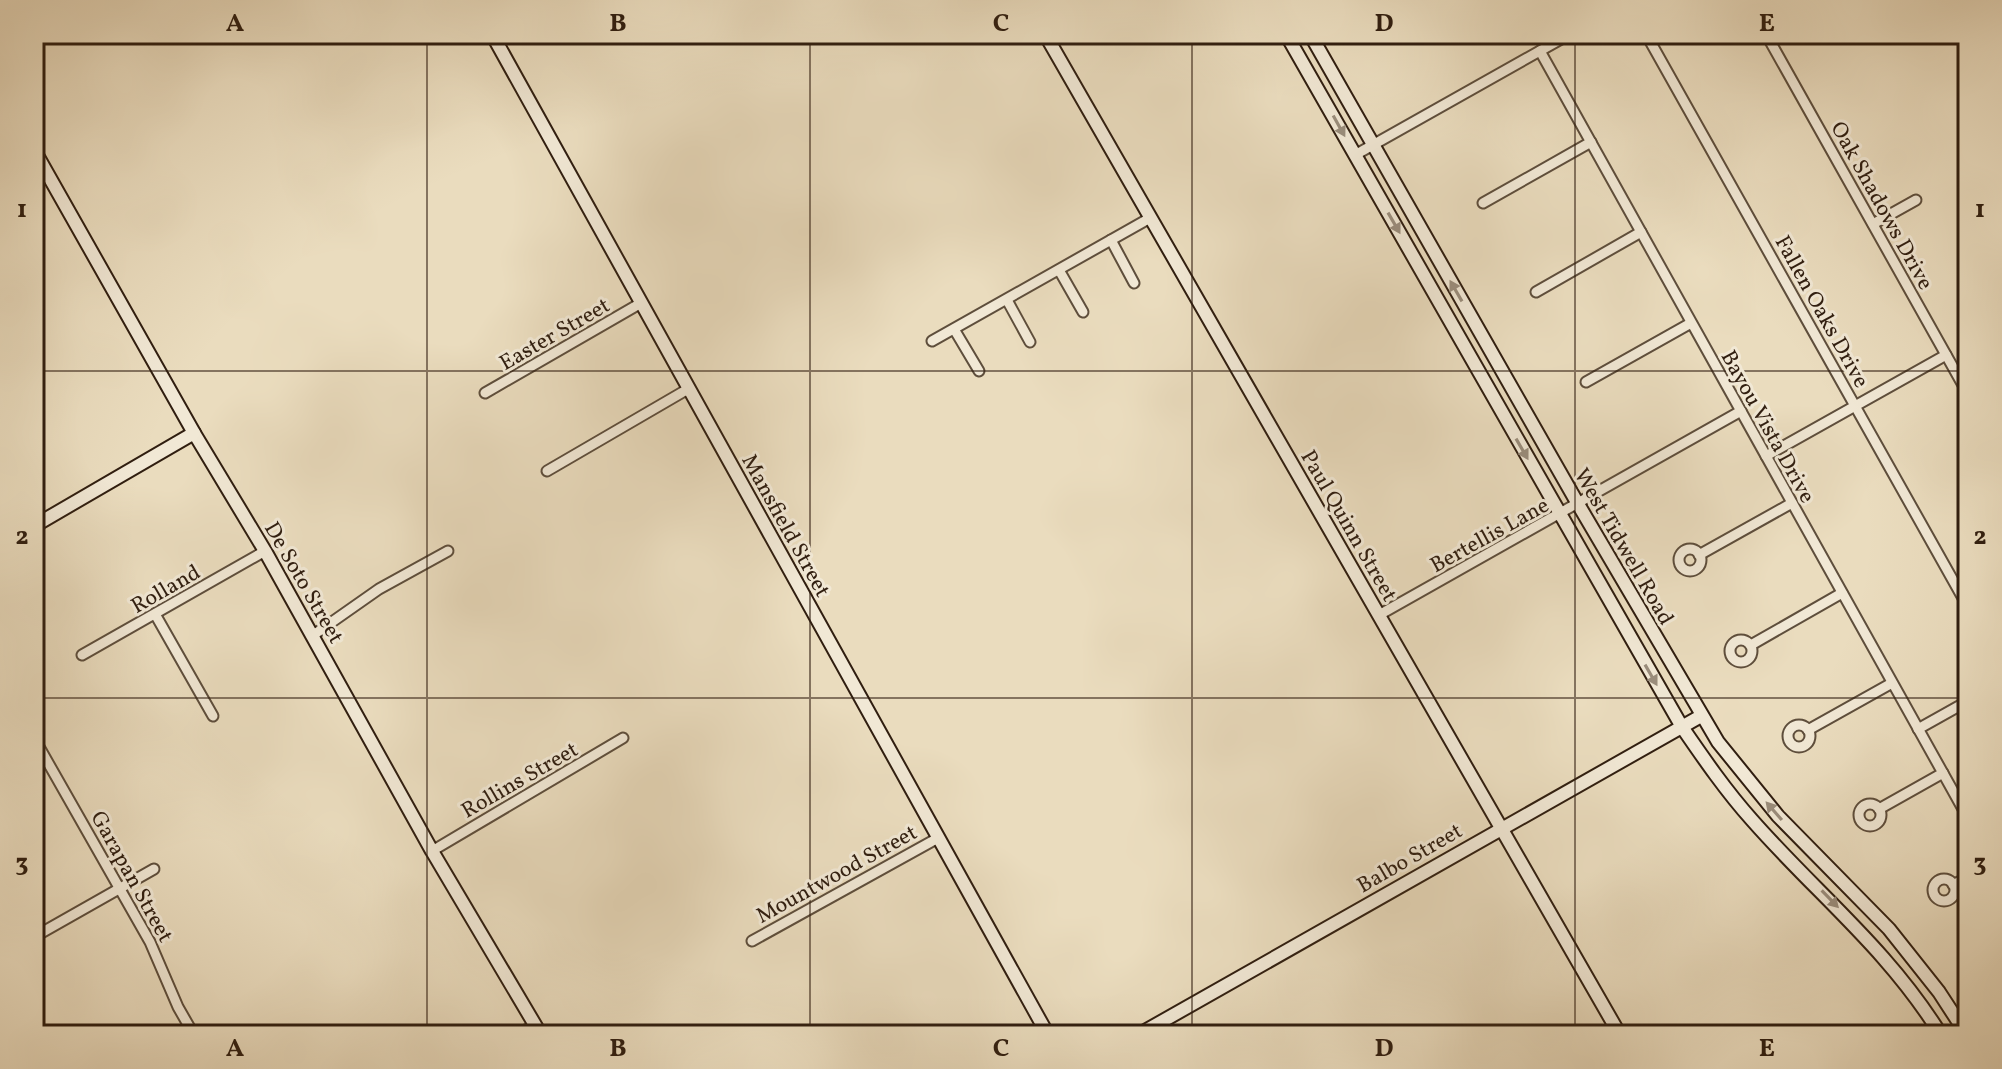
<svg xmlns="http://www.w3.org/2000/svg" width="2002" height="1069" viewBox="0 0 2002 1069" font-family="Vollkorn,serif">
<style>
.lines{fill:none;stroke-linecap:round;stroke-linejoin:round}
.street-casing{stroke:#5e4e3c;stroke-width:13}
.secondary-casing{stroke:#301e10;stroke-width:16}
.street{stroke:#f1e8d5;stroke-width:9}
.secondary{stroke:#f1e8d5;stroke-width:12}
.oneway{fill:#9a8d7c}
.grid{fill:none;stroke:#301e10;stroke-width:2;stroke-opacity:0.55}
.labels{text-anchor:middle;stroke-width:6;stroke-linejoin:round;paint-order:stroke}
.street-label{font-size:22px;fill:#301e10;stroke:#f1e8d5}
.neatline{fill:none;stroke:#301e10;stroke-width:3}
.grid-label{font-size:26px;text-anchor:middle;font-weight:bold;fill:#301e10}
</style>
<rect width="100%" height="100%" fill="#eadcbe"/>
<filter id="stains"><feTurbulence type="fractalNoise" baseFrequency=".0025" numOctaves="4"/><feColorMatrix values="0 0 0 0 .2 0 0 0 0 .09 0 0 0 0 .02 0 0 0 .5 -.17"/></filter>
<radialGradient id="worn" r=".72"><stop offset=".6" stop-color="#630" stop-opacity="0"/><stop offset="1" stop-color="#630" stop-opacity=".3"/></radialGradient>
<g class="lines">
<defs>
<g id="street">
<path d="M1646 34 1968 607"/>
<path d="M1766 34 1968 394"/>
<path d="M1540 51 1968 818"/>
<path d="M1355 155 1570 34"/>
<path d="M1483 203 1591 142"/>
<path d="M1873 224 1916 200"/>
<path d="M1111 240 1134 283"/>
<path d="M1059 270 1083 312"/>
<path d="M1536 292 1641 232"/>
<path d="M1007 300 1030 342"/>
<path d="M954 329 979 371"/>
<path d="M932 341 1150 218"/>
<path d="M1586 382 1691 323"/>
<path d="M485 393 641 303"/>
<path d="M1766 456 1946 355"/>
<path d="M547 471 688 389"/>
<circle cx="1690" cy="560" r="11"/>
<path d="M1699 555 1792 503"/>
<path d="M155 614 213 716"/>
<path d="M1379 615 1741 411"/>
<path d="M312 636 379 589 448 551"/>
<circle cx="1741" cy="651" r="11"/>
<path d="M1751 645 1842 593"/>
<path d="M82 655 265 551"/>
<circle cx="1799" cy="736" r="11"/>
<path d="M1918 729 1968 701"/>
<path d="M1808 730 1892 683"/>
<path d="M34 738 150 942 178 1007 194 1035"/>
<circle cx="1870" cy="815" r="11"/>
<path d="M1879 809 1943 773"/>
<path d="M432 851 623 738"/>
<circle cx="1944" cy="890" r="11"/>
<path d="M1953 885 1968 877"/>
<path d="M34 937 154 869"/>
<path d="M752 941 938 838"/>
<path d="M516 1035 535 1025"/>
</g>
<g id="secondary">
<path d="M492 34 1048 1035"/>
<path d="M1045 34 1620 1035"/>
<path d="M1286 34 1682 727C1704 759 1726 791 1752 820 1817 894 1888 949 1941 1035"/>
<path d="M1310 34 1578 504 1718 742 1778 816 1889 929 1939 992 1967 1035"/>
<path d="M34 150 194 433 265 551 432 851 541 1035"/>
<path d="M34 526 194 433"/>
<path d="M1138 1035 1701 716"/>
</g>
</defs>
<use href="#street" class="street-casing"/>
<use href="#secondary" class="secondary-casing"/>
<use href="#street" class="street"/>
<use href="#secondary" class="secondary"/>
</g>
<defs><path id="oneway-solid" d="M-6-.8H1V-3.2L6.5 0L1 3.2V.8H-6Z" transform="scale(2)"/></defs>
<g class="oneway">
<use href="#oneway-solid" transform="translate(1339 126) rotate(61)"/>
<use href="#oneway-solid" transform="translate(1394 223) rotate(60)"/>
<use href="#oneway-solid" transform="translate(1456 291) rotate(-120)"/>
<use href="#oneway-solid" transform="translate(1522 449) rotate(60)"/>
<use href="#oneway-solid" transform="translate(1651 675) rotate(60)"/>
<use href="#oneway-solid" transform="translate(1774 811) rotate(-131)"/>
<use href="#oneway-solid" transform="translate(1830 899) rotate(46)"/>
</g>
<path class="grid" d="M427 34V1035M810 34V1035M1192 34V1035M1575 34V1035M34 371H1968M34 698H1968"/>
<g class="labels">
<g class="street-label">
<text transform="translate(1883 205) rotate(61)" y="8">Oak Shadows Drive</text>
<text transform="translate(1823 311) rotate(61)" y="8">Fallen Oaks Drive</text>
<text transform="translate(554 333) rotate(-30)" y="8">Easter Street</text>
<text transform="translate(1769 426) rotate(61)" y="8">Bayou Vista Drive</text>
<text transform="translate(787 525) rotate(61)" y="8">Mansfield Street</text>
<text transform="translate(1350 525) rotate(60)" y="8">Paul Quinn Street</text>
<text transform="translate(1489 534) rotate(-29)" y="8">Bertellis Lane</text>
<text transform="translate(1625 546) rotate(60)" y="8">West Tidwell Road</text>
<text transform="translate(305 582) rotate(60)" y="8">De Soto Street</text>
<text transform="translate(165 588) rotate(-30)" y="8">Rolland</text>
<text transform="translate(519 779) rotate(-30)" y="8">Rollins Street</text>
<text transform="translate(1409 857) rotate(-30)" y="8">Balbo Street</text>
<text transform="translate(836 873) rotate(-29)" y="8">Mountwood Street</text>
<text transform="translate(133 876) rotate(61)" y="8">Garapan Street</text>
</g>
</g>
<rect width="2002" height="1069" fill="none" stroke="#eadcbe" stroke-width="88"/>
<rect x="44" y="44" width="1914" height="981" class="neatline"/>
<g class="grid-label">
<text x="235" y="31">A</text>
<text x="618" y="31">B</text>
<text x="1001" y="31">C</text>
<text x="1384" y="31">D</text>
<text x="1767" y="31">E</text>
<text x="22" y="217">1</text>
<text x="1980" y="217">1</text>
<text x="22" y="544">2</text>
<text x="1980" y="544">2</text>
<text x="22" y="871">3</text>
<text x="1980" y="871">3</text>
<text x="235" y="1056">A</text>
<text x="618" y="1056">B</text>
<text x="1001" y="1056">C</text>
<text x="1384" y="1056">D</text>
<text x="1767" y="1056">E</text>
</g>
<rect width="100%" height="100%" filter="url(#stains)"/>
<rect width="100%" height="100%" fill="url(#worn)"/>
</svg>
